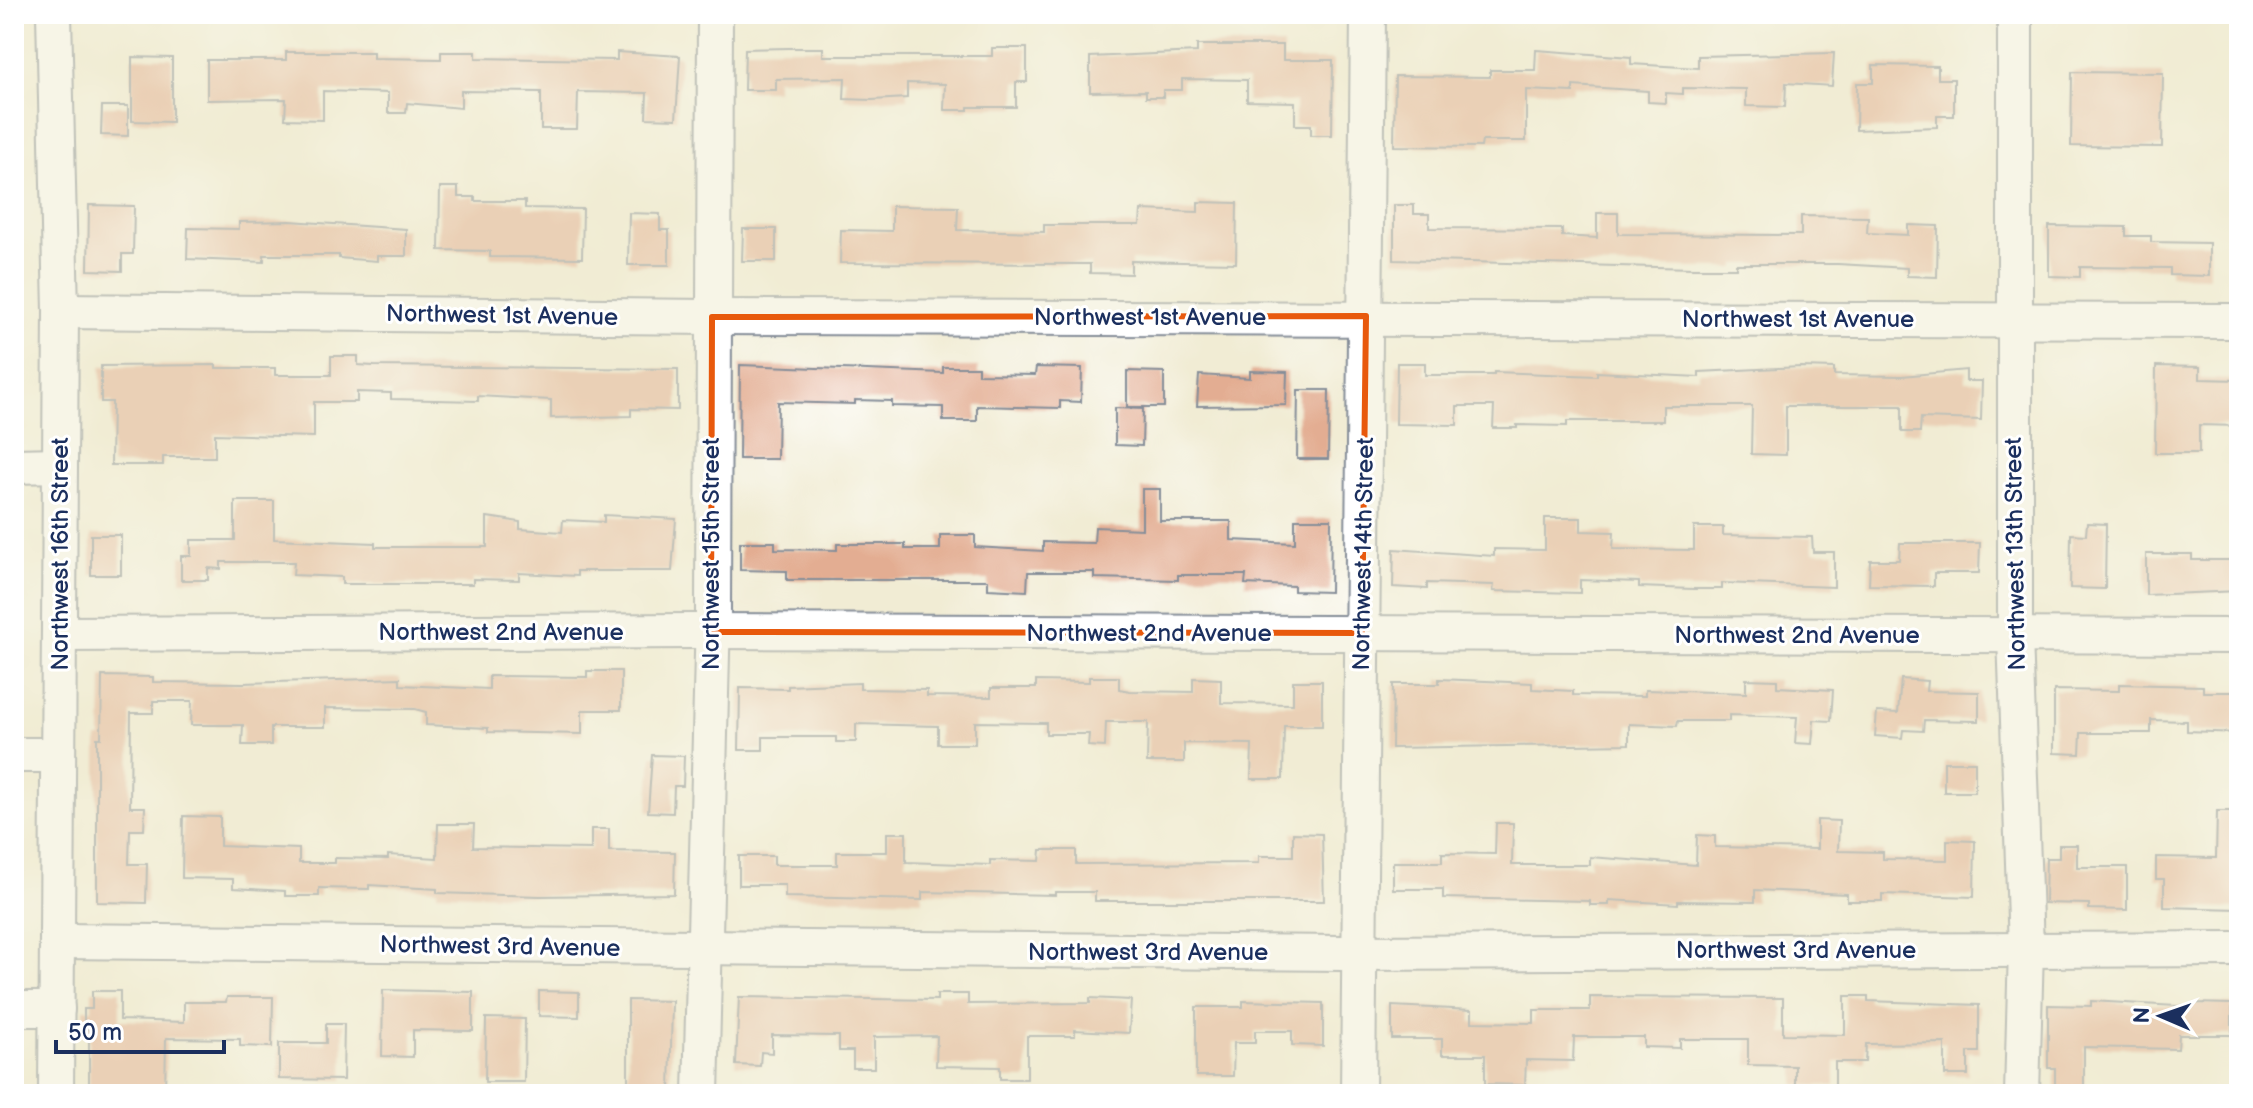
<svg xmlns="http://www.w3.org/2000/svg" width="2253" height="1108" viewBox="0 0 2253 1108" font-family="'Balsamiq Sans',sans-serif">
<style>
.building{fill:#e3ad92}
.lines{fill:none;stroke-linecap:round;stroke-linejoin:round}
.minor-casing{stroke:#868e99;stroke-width:38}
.minor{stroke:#fff;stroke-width:34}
.marked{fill:none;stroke:#e8590c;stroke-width:6;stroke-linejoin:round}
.labels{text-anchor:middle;stroke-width:6;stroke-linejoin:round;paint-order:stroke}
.street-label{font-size:24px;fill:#1b2f5e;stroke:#fff}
</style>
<rect width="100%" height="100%" fill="#fff"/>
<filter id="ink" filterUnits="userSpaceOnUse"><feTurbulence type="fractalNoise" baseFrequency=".0125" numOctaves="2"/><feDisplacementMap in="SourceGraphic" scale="16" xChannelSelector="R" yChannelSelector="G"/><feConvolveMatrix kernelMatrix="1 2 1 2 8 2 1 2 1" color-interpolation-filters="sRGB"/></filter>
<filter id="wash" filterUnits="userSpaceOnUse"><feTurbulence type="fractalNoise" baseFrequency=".006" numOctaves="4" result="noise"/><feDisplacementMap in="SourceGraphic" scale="32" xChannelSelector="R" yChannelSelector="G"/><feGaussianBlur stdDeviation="1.8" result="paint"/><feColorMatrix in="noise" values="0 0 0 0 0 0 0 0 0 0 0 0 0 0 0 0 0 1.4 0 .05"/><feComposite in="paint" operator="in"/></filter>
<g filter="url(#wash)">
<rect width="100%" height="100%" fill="#f1ecd4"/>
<g id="blocks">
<g class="building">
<path d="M1197 45H1283V60H1333L1332 135H1311V125H1295V102L1247 101V80L1182 79V90H1163V97H1146V91L1090 92V57L1197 52Z"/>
<path d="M789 48H823V56H992V48H1027V82H1016V107H968V110H944L945 84 907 83V98L872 100 844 99 845 78 776 79V90H744L745 49Z"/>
<path d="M1536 50 1631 57V64L1698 68V56L1834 53 1832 86 1786 83 1785 107 1746 106V89L1682 88V94L1666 93V103L1648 102V91L1573 86V92L1526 90V141H1482L1481 147 1394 146 1395 76 1490 77V70H1535Z"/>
<path d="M286 52H373V58L441 59V52H476V58L542 59 617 60V52L680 56 676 119 646 118 647 93 578 92 577 129H541V92L461 91V108L407 103 406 113H388V93L323 91V120L285 119 286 99 207 100V60H286Z"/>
<path d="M132 57 172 58V122L132 121Z"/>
<path d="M1873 65 1938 66V79H1954V116H1937V127L1856 130 1857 83H1873Z"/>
<path d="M2072 72 2163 73 2162 147 2071 146Z"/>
<path d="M102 106H128V136L101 135Z"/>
<path d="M440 187H458V197H475V201H525V208L583 209 582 258 490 257V251L439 250Z"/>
<path d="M1198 202 1237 203 1236 263 1131 261V274L1090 273V264L840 263 841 230 892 231V206L958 207 957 230 1044 232V225H1140L1141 210 1198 212Z"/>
<path d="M89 205 134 206 133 254H122V271L88 270Z"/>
<path d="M1394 205H1414V214H1429V228L1562 229V236L1597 238V213H1618V234L1801 235V216L1868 217 1867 233 1908 235V225L1938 226 1937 277 1907 276V268L1838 264H1736V268H1693L1394 260Z"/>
<path d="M629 213 660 214V230H669V265H628Z"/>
<path d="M290 221 406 229V256H377V261L339 258V255H264V262L187 259 188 228 239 229V222Z"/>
<path d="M2049 226 2126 227V236H2151V242L2209 243V276L2170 275V268L2080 267V277L2049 276Z"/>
<path d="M743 229H776V261H742Z"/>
<path d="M331 356H358V365L374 366 678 369V410L631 409V416L551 418V400L478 396V401L391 399V393L357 392V402H314V437L215 434V457H163V465H111L112 402H101V366L216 365V368H275V375H331Z"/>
<path d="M1397 363H1425V375H1494V372L1597 376V372L1699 377V372L1801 367 1834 368V375L1902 376 1966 370V381H1982L1981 420 1921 418 1920 432H1902V406H1786V455L1751 454 1752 406H1663V421H1567V426L1517 425V428H1493L1494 406H1457V425L1396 424Z"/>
<path d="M740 365 943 373V367H978V374L1035 375 1036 367 1082 368 1081 402 1060 401V408L977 406V421H943V407L892 406V401L855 400V404L778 402 777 459H739Z"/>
<path d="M2156 366 2200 367V379L2239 380V426L2199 425V453H2155Z"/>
<path d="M1127 371 1164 372V407H1127Z"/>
<path d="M1250 371 1287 372 1286 405 1197 406 1199 375 1250 378Z"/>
<path d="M1298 390H1329L1328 459H1297Z"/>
<path d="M1115 408 1143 409 1142 446 1115 445Z"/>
<path d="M1142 489H1160V521H1231V540L1295 543V519H1331L1330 592 1294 591V586L1245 584 1246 575H1178V580L1094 578V572H1028L1027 591 988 589V580H787V571L740 570V542H775V549L837 550V544H905V549H940V535H975V547L1043 551V542L1094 543 1095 527 1142 529Z"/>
<path d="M235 501H274V539L375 543V547H487V517L520 522V529L562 532 563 520 604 522V515L676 519 672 571H577V576L519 573V580L473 579V584H342V577L293 575 294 562H221V569L208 568V580H181V556H191V540H235Z"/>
<path d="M1545 518H1581V531L1614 532 1613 549 1694 550V527H1723V535L1812 537 1813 552H1834V587L1722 583V589H1693L1639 587V582L1580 580V593L1493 591 1494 585 1427 583V589L1393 587 1394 549 1494 556V549L1545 550Z"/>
<path d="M2087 523 2106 524 2105 589 2070 588 2071 534 2086 535Z"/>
<rect x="91" y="535" width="30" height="40"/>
<path d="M1900 543H1980L1979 573H1934V586L1869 585 1870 560H1899Z"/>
<path d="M2146 554H2192V560H2239V591L2146 595Z"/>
<path d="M587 671H621V710H582V734L488 732V728L426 725V712L415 709 325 708V727H271V745H242L243 725H191L192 701H153V713H131L130 807H145L144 830H130L129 864H147L146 903 97 902V738H101L102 676 153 677V682L243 683 400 678V685L489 689V676L587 677Z"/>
<path d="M1089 677H1119V689L1130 691 1193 692V678L1221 679V703L1293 704V681H1322V726H1284L1283 779H1251L1252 744 1184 743V762H1147L1148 722H1106L1105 747 1088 746 1089 734H1046V723L975 722V744H938V726L856 724V742H836V737H763V750H739L740 688 788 689V686L860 683V689L927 690V696L991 697V688H1036V681L1089 682Z"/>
<path d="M1439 679 1532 683V689L1573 691V695L1645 696V690L1746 693V679L1777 680V687L1833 690 1831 721 1814 720 1812 744 1795 743 1797 717 1729 715V721H1678L1677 726 1629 724V744L1392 748 1393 684H1439Z"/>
<path d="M1901 679 1927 681 1926 691 1979 692V721L1924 720 1923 731 1903 730 1902 738 1875 736 1877 712 1898 713Z"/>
<path d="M2119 684 2203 686V692H2239V733L2187 731V721L2151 720V733H2081L2080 754 2054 753V690L2119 691Z"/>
<path d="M652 755 684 756 683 786H674L673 813 648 812Z"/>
<rect x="1944" y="762" width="31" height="30"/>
<path d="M2217 811H2239V909L2164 907V879H2156V857L2216 858Z"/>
<path d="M183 816 220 817V846L299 849V863H335V858L388 859V855L437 858 438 824H474L473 847 591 849V829H609V851L675 852 674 894 540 896 437 893V889L369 885V889L319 888V896H285V891L233 888V879L182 878Z"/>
<path d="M1817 820 1839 821 1838 851 1883 852V859L1947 860V840L1975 841 1974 897 1882 894V901H1847V894L1755 890V902L1678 901V904L1609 900V905H1590V901L1443 898V889H1393V862H1442V853L1495 854 1496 823H1513L1512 865H1590V857L1696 865 1697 835 1715 836V847L1817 849Z"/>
<path d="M887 833H906V862L990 865V860L1040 861 1041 850H1076V864L1259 863V856H1293V833L1322 834 1324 901H1095V892H1055V895L922 892V900L836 898 785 897V885H739V856H774V865H837V852H887Z"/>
<path d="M2059 845H2077V867H2127V910L2089 909V904L2045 903 2046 858H2059Z"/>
<path d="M383 990 473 992V1031L413 1030V1057L382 1056Z"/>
<path d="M92 991H120V1020L184 1022V1002H226L227 997H273L272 1047 240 1046V1039L166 1038 165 1093 89 1094V1029H84V1009H92Z"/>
<path d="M539 991 579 992V1017L539 1016Z"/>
<path d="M937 994H968V1004L1090 1003V998L1131 1000 1129 1033 1075 1030V1036H1027V1079H1000V1067L936 1066 937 1036 874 1037V1068H853V1051H839V1036L772 1035V1053L761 1052 760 1066 736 1065 739 997 937 1000Z"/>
<path d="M1845 996H1868V1001L1979 1005V1052H1968V1075H1945V1043L1866 1044 1865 1062H1835V1086L1795 1085V1066L1748 1065V1039H1680V1048L1644 1047V1037H1574L1573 1061 1526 1060 1525 1085 1485 1084V1055H1442V1039H1392V1006L1472 1010V1022L1534 1023V1010H1590V997L1783 998V1034L1845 1035Z"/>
<path d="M628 1000 672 1001 670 1094H628Z"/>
<path d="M1243 1001 1323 1003V1046L1292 1045V1031H1255V1043H1234L1233 1076H1196V1007H1243Z"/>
<path d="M2091 1001 2193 1007V1003L2232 1004V1035H2179L2178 1049 2084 1047V1094H2055V1068H2048V1005L2091 1006Z"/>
<path d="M486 1018 525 1019 524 1082H485Z"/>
<path d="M326 1024H344L343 1080 279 1079V1043H326Z"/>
</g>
</g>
</g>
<g filter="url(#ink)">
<use href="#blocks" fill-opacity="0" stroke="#868e99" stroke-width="2"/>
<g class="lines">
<defs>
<g id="minor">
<path d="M54 14 61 311 56 1094"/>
<path d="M2015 14V636L2026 948 2022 1094"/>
<path d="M61 311 712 317 2239 321"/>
<path d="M14 466 59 465"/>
<path d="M60 634 696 631 2239 636"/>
<path d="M14 755H58"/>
<path d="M57 941 1343 953 2239 949"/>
<path d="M14 1009H57"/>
<path d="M701 1094 713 614 715 14"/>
<path d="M1358 1094 1368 14"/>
</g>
</defs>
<use href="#minor" class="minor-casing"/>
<use href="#minor" class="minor"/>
</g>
</g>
<path d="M0 0H2253V1108H0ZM1366 316 1362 633 711 632 712 317Z" fill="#f1ecd4" fill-opacity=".55" fill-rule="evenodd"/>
<path class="marked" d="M1366 316 1362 633 711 632 712 317Z"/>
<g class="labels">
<g class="street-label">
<text transform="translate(502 315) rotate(1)" y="8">Northwest 1st Avenue</text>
<text x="1150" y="325">Northwest 1st Avenue</text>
<text x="1798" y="327">Northwest 1st Avenue</text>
<text transform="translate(60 554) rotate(-90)" y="8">Northwest 16th Street</text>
<text transform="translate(711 554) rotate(-90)" y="8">Northwest 15th Street</text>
<text transform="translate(1363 554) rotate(-89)" y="8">Northwest 14th Street</text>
<text transform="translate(2015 554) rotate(-91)" y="8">Northwest 13th Street</text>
<text x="501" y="640">Northwest 2nd Avenue</text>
<text x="1149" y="641">Northwest 2nd Avenue</text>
<text x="1797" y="643">Northwest 2nd Avenue</text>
<text transform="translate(500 946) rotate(1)" y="8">Northwest 3rd Avenue</text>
<text x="1796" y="958">Northwest 3rd Avenue</text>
<text x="1148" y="960">Northwest 3rd Avenue</text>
</g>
</g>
<rect width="2253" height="1108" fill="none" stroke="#fff" stroke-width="48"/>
<g transform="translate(2161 1016) rotate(272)" stroke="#ffffff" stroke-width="6" paint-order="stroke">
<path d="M0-6L14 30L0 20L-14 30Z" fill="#1b2f5e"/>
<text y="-12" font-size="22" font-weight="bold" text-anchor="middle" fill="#1b2f5e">N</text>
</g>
<path d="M56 1040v12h168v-12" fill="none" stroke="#1b2f5e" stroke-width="4"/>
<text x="68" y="1040" font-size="24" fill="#1b2f5e" stroke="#ffffff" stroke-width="6" paint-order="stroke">50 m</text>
</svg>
